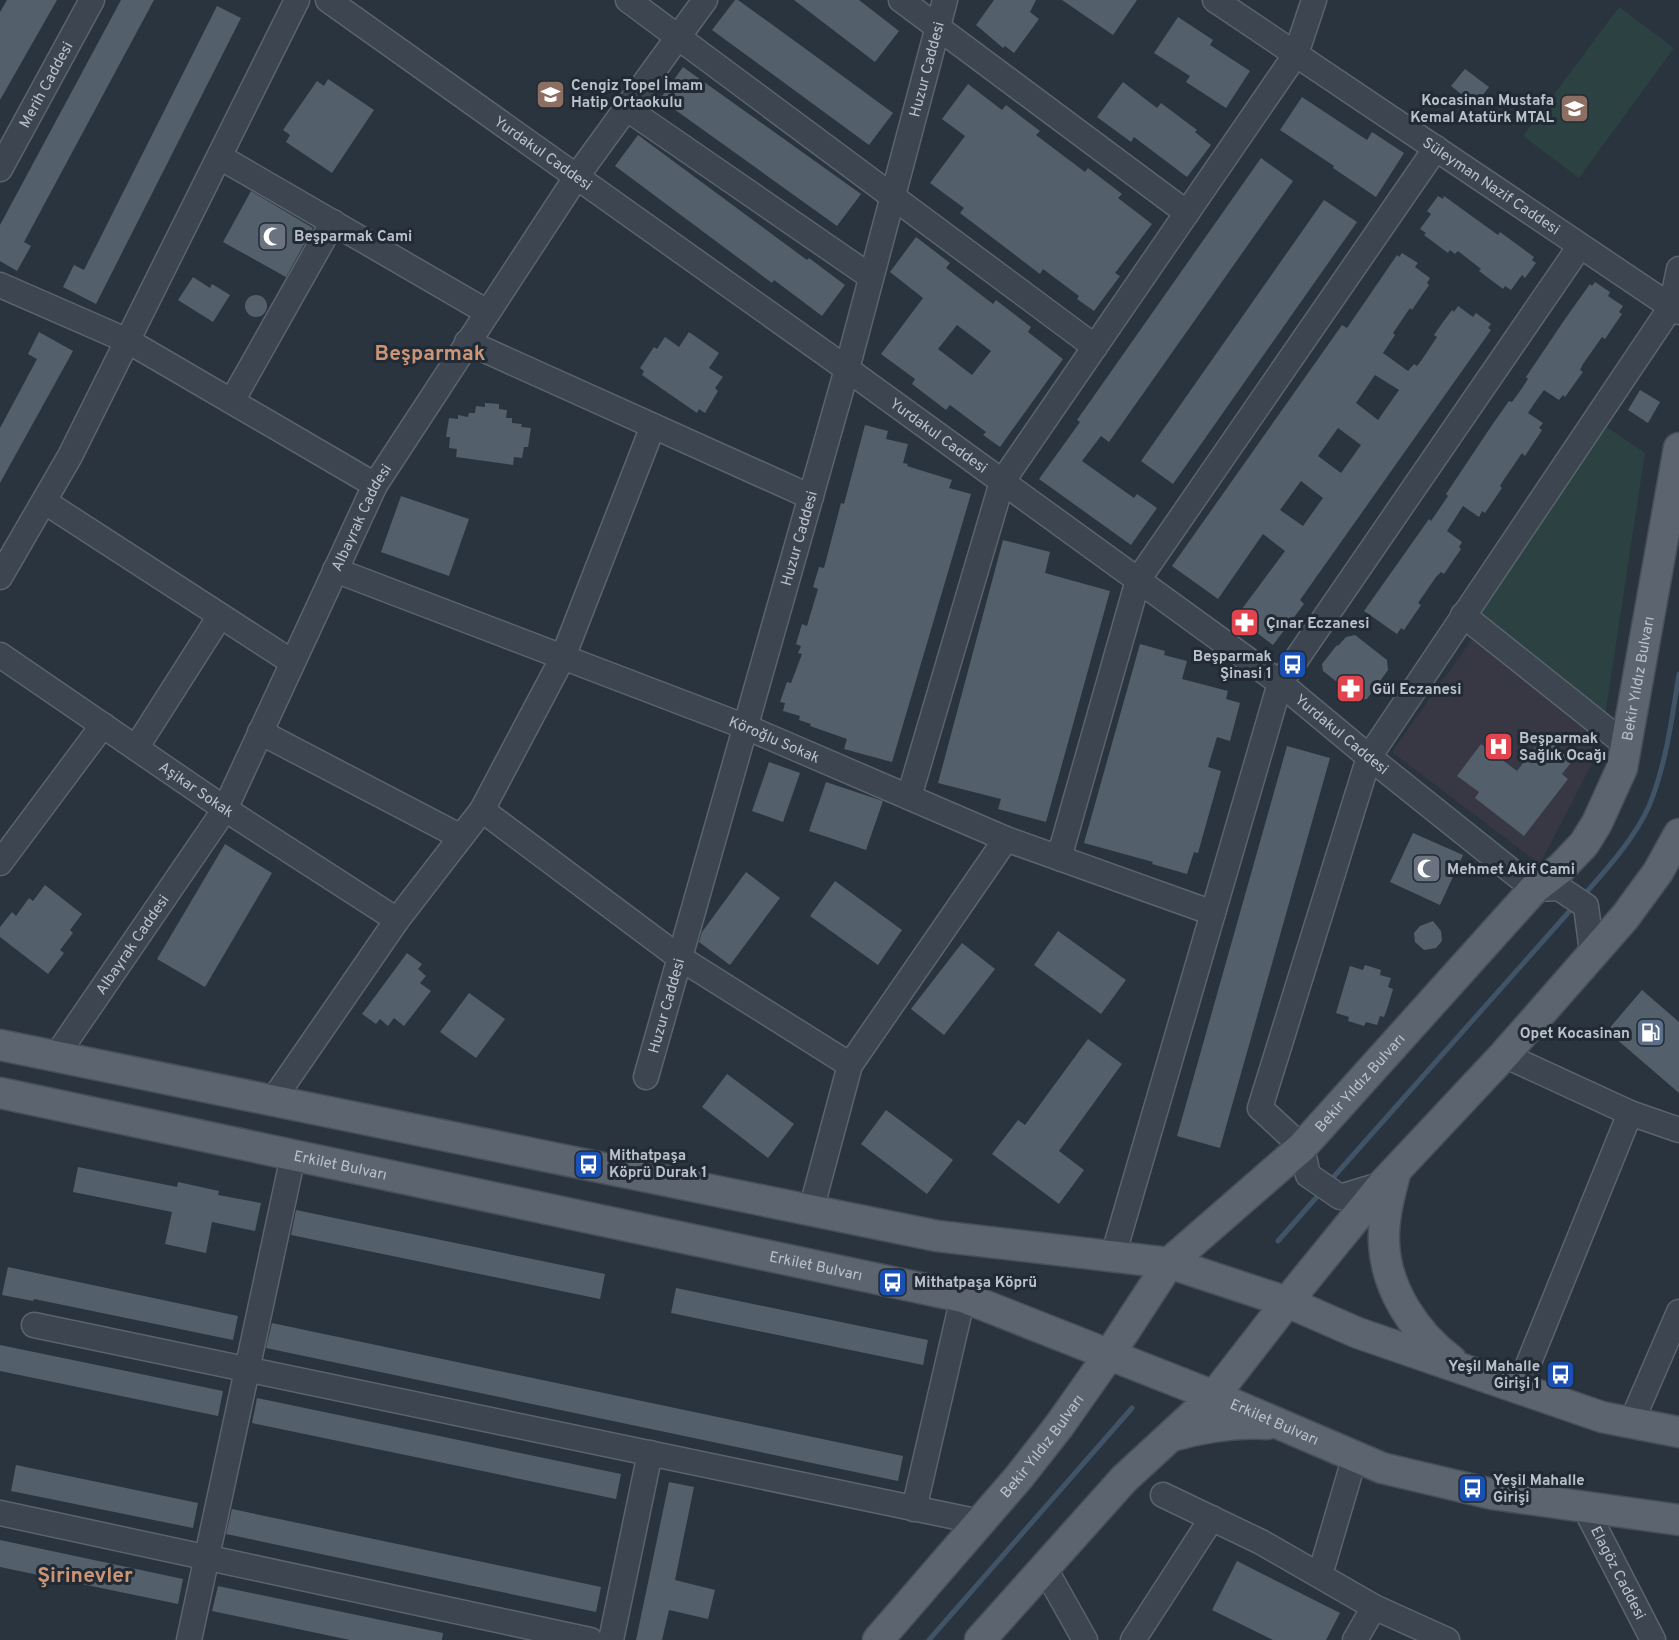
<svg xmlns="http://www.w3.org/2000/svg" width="1679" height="1640" viewBox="0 0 1679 1640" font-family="Overpass,sans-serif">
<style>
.medical{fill:#383844}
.green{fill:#2c4141}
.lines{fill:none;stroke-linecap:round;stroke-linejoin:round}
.stream{stroke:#415367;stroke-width:5}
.building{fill:#535f6a;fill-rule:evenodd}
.minor-casing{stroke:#5b646d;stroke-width:27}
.major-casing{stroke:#474f59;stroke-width:33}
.minor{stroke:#3d4650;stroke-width:24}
.major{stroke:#5c656f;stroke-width:30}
.labels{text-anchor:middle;stroke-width:6;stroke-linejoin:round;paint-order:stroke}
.street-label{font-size:15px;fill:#bac1ca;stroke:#222b35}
.poi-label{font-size:15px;font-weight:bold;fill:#bac1ca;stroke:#222b35;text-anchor:start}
.district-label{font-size:21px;font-weight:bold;fill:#cb9474;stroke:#222b35}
</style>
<rect width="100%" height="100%" fill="#29343f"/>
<path class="medical" d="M1472 639 1603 742 1540 864 1392 752Z"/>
<g class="green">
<path d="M1619 7 1674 48 1579 178 1523 136Z"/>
<path d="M1601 423 1645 453 1605 716 1464 617Z"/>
</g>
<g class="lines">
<g class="stream">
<path d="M1583 896C1606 870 1635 838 1649 806 1666 765 1672 718 1679 674"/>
<path d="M1330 1181 1575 905"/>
<path d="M1278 1241 1322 1191"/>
<path d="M929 1640 1132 1408"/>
</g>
</g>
<g class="building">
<path d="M7 0H57L0 100V12Z"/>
<path d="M121 0H154L24 242 31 246 17 271 0 261V225Z"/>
<path d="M735 0H738L803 47 893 113 869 145 712 30Z"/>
<path d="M794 0H859L899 31 875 62Z"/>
<path d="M994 0H1036L1030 12 1039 19 1014 53 1005 46 1003 48 976 25Z"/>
<path d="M1062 0H1137L1113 35Z"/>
<path d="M217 6 241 18 96 304 63 287 74 265 84 270Z"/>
<path d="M1178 17 1213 40 1210 45 1250 71 1226 108 1186 82 1190 76 1154 53Z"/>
<path d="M683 67 861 194 837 226 660 99Z"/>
<path d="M1465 69 1489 87 1475 105 1451 86Z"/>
<path d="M328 79 374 110 332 173 286 142 290 135 283 130 317 81 324 86Z"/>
<path d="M1123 82 1157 108 1161 103 1197 130 1195 132 1211 145 1187 177 1134 137 1131 142 1097 117Z"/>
<path d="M968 84 1002 110 1006 105 1040 131 1036 135 1085 172 1088 168 1122 194 1118 198 1152 224 1115 273 1120 276 1094 311 1077 299 1079 296 1043 269 1040 274 960 213 964 208 930 183 965 136 942 119Z"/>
<path d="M1302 97 1367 140 1372 132 1404 153 1376 197 1333 168 1334 166 1280 130Z"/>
<path d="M638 135 807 260 809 258 845 285 822 316 774 280 772 283 615 166Z"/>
<path d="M1261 158 1293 181 1109 442 1101 436 1082 461 1134 498 1137 494 1157 508 1131 545 1039 479 1080 422 1077 420Z"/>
<path d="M251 191 313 228 286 277 223 242Z"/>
<path d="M1438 196 1443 199 1444 196 1498 235 1500 232 1534 257 1532 260 1536 263 1525 278 1522 275 1511 290 1505 286 1503 289 1479 271 1481 269 1458 251 1455 254 1450 250 1448 253 1424 235 1426 233 1420 229 1431 214 1427 211Z"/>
<path d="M1324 200 1357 222 1173 484 1141 461Z"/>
<path d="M916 237 950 263 946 268 993 304 996 300 1031 327 1028 332 1063 359 1000 447 983 435 986 432 950 405 946 410 912 384 915 379 881 354 923 298 890 272ZM957 325 991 351 972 375 938 349Z"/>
<path d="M1402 253 1418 263 1415 267 1430 278 1427 283 1429 285 1412 310 1410 308 1393 333 1395 335 1383 353 1408 371 1414 364 1417 366 1421 361 1437 337 1434 335 1443 322 1452 310 1454 312 1458 306 1473 317 1476 313 1491 324 1488 328 1491 330 1300 600 1304 604 1273 645 1236 617 1285 551 1263 534 1218 599 1172 566 1342 325 1347 328 1397 255 1399 257ZM1375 375 1399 390 1378 420 1356 403ZM1338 428 1361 445 1341 473 1318 456ZM1301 481 1323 498 1303 526 1280 510Z"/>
<path d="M193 277 210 288 212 284 230 295 213 322 178 300Z"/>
<path d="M1595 282 1610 292 1608 296 1623 306 1619 312 1622 314 1605 339 1602 337 1583 364 1580 370 1583 372 1565 397 1563 395 1559 400 1544 390 1536 401 1528 413 1543 423 1539 428 1542 430 1525 456 1522 453 1503 481 1500 486 1502 488 1485 513 1482 511 1479 517 1463 506 1447 531 1462 542 1459 547 1461 549 1444 574 1441 572 1436 577 1418 603 1421 605 1404 630 1401 628 1397 634 1364 611 1429 519 1431 521 1448 496 1446 494 1492 425 1509 401 1512 402 1520 391 1528 379 1526 377 1565 319 1590 284 1592 286Z"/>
<circle cx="256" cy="306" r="11"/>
<path d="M39 332 73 351 0 483V428L37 359 28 354Z"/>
<path d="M689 332 719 353 709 368 723 377 715 388 718 391 705 413 699 409 697 413 642 375 644 371 640 368 654 347 657 349 665 337 679 347Z"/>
<path d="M1640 390 1660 402 1648 423 1628 410Z"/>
<path d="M485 403 499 404V409L507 410 506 418H512V423L522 424 521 427 531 428 528 447H524L522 458 514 457 513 465 456 457 457 449 449 448 450 437H446L449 418 458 419V415L468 417 469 413H475L476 406 485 407Z"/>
<path d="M865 425 888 431 886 439 908 444 903 463 908 464 907 466 952 480 949 488 971 494 892 762 844 749 847 739 810 726 811 724 799 720 800 716 783 711 785 703 780 702 787 682 791 683 802 654 798 653 801 646 796 644 802 624 807 626 809 619 818 589 813 587 819 567 824 568 841 503 844 504Z"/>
<path d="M401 496 469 519 449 576 381 552Z"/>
<path d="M1003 540 1050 552 1045 573 1110 591 1046 822 998 809 1001 799 938 783Z"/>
<path d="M1355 635 1387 660 1388 670 1367 699 1360 700 1323 671 1322 664 1337 645 1338 646 1346 637Z"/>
<path d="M1140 644 1165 651 1164 655 1187 661 1182 679 1228 691 1226 699 1240 703 1230 741 1217 737 1208 767 1221 771 1198 853 1194 852 1187 874 1152 864 1153 862 1084 843Z"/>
<path d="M1543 737 1573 760 1562 774 1568 779 1524 836 1475 798 1479 792 1457 776 1481 744 1517 771Z"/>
<path d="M1287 746 1330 758 1220 1148 1177 1136Z"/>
<path d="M769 762 800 773 783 822 752 811Z"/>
<path d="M826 782 883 801 866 850 809 831Z"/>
<path d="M1413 833 1463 855 1440 905 1390 882Z"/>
<path d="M225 844 272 873 205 987 157 959Z"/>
<path d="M746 872 780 898 730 965 699 942 702 932Z"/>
<path d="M835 881 902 930 878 965 810 916Z"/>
<path d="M45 885 82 914 70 930 73 933 60 950 64 953 48 974 0 937V927L12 912 16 916 29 898 33 901Z"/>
<path d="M1433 921 1441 931 1442 941 1436 948 1424 950 1415 942 1414 933 1420 926Z"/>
<path d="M1058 931 1126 980 1101 1014 1034 965Z"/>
<path d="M962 943 995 969 944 1035 911 1009Z"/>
<path d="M407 953 422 964 418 969 426 976 420 983 431 991 404 1026 394 1018 388 1026 380 1019 376 1024 362 1014Z"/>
<path d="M1365 965 1381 970 1380 975 1391 978 1388 987 1393 989 1388 1006 1384 1017 1380 1016 1377 1025 1366 1022 1364 1026 1348 1021 1349 1017 1336 1013 1350 966 1363 970Z"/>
<path d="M1642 990 1679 1022V1093L1607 1031Z"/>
<path d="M469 993 505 1019 476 1058 440 1032Z"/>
<path d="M1088 1039 1122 1064 1059 1151 1084 1170 1059 1204 992 1154 1018 1120 1025 1125Z"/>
<path d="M727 1074 794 1124 768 1158 702 1107Z"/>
<path d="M886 1110 953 1160 927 1194 861 1144Z"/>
<path d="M78 1167 177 1187 178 1182 219 1191 218 1195 261 1203 255 1231 212 1222 206 1253 165 1244 172 1212 73 1192Z"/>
<path d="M296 1210 605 1274 600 1299 291 1235Z"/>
<path d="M8 1267 238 1316 233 1340 34 1299 33 1301 2 1295Z"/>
<path d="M676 1288 928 1340 923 1365 671 1313Z"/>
<path d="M272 1323 903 1456 898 1481 266 1348Z"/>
<path d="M0 1345 223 1391 218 1416 0 1371Z"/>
<path d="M257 1398 621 1474 616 1499 252 1423Z"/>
<path d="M16 1465 198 1503 193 1528 11 1491Z"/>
<path d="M669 1482 694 1487 675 1580 715 1590 708 1619 669 1610 662 1640H636Z"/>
<path d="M232 1509 601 1587 596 1612 226 1534Z"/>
<path d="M0 1540 183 1579 178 1604 0 1567Z"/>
<path d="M1237 1561 1340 1613 1326 1640H1273L1212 1610Z"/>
<path d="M218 1586 443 1633 442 1640H350L212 1611Z"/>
</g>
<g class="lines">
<defs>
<g id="minor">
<path id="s1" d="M328 0 847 369 1280 683 1369 757 1534 889 1559 888 1586 906 1592 952"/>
<path d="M628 0 1095 347"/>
<path d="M901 0 1187 213"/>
<path id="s2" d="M1215 0 1679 312"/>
<path d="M626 108 871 277"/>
<path d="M220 157 487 312"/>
<path id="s3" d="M0 169 92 0"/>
<path d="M0 285 128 341 375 485"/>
<path d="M467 342 811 497"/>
<path d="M232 401 333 222"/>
<path d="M45 502 292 662"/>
<path id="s4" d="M335 570 746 727 1006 839 1213 913"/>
<path d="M0 577 70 456 297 0"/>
<path d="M1463 615 1626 745"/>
<path id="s5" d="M0 655 225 809 397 920"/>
<path d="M260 732 461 837"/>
<path d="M136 748 220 616"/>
<path d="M909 797 1002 482 1296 54 1314 0"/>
<path d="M482 810 680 958 850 1065"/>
<path d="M1059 858 1138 580 1436 148"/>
<path d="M0 863 103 725"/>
<path d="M1504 1055 1630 1113 1679 1130"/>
<path id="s6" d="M56 1056 225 809 375 485 577 176 705 0"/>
<path id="s7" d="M646 1077 847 369 945 0"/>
<path d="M273 1100 397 920 482 810 563 657 653 426"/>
<path d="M1383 1184 1340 1197 1308 1175 1302 1147 1260 1108 1369 757 1671 307 1679 269"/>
<path d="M811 1210 850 1065 1006 839"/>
<path d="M1113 1256 1280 683 1580 246"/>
<path d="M34 1325 980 1522"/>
<path d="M1519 1387 1630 1113"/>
<path d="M1631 1423 1679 1312"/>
<path d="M1163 1495 1261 1542 1374 1607 1447 1640"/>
<path id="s8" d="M1584 1506 1653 1640"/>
<path d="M914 1509 963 1297"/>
<path d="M0 1513 590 1640"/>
<path d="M1044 1567 1085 1640"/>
<path d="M1320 1575 1355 1456"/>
<path d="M189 1640 293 1156"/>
<path d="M611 1640 650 1453"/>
<path d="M1133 1640 1212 1518"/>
<path d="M1355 1640 1374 1607"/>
</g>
<g id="major">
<path d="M0 1045 937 1236 1169 1263 1287 1302 1358 1333 1602 1417 1679 1432"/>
<path id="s9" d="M0 1093 963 1297 1214 1396 1382 1468 1492 1494 1679 1520"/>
<path d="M1395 1174C1389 1196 1383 1219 1384 1243 1386 1289 1415 1333 1451 1360"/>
<path d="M1172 1436C1204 1427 1234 1422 1267 1424"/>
<path id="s10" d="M878 1640 1019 1477 1059 1426 1109 1355 1169 1263 1302 1147 1534 889 1561 868 1584 844 1597 823 1622 768 1679 448"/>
<path d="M980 1640 1124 1479 1214 1396 1287 1302 1383 1184 1504 1055 1625 917 1658 872 1679 834"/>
</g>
</defs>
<use href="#minor" class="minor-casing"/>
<use href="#major" class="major-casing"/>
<use href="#minor" class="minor"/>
<use href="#major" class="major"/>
</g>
<defs>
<symbol id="school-square" viewBox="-11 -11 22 22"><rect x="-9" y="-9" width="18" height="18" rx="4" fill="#8d6e63" stroke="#222b35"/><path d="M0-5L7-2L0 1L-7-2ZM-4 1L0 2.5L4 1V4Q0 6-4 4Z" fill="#fff"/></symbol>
<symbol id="mosque-square" viewBox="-11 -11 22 22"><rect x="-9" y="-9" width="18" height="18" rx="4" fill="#6b7280" stroke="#222b35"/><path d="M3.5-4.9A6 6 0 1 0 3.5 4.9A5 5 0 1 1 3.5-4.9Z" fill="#fff"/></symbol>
<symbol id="pharmacy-square" viewBox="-11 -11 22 22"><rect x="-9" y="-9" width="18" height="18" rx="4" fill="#e0444e" stroke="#222b35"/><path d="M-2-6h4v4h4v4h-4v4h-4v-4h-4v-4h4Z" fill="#fff"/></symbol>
<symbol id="bus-square" viewBox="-11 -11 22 22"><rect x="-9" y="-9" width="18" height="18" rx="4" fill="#1a4fb4" stroke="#222b35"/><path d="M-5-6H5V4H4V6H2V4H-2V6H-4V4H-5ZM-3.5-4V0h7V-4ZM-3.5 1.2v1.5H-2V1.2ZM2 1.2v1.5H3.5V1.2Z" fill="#fff"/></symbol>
<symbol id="hospital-square" viewBox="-11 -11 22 22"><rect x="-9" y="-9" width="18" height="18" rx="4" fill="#e0444e" stroke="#222b35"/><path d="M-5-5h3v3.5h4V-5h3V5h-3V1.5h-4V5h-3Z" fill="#fff"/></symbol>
<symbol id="fuel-square" viewBox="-11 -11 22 22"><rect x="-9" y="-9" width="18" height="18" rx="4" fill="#5c6f8a" stroke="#222b35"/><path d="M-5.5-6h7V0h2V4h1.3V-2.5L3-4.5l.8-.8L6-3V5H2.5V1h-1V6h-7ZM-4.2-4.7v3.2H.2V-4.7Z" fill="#fff"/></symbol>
</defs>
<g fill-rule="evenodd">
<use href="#school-square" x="534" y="78" width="33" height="33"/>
<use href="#school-square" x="1558" y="92" width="33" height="33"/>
<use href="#mosque-square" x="256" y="220" width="33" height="33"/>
<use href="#pharmacy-square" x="1228" y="606" width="33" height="33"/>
<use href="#bus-square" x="1276" y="648" width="33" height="33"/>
<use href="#pharmacy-square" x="1334" y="672" width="33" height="33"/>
<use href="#hospital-square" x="1482" y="730" width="33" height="33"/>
<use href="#mosque-square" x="1410" y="852" width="33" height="33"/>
<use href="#fuel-square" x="1634" y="1016" width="33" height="33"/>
<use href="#bus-square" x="572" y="1148" width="33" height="33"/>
<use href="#bus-square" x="876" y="1266" width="33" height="33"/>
<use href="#bus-square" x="1544" y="1358" width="33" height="33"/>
<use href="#bus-square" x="1456" y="1472" width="33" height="33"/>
</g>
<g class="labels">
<g class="street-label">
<text dy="5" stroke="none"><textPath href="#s7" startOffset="1046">Huzur Caddesi</textPath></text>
<text dy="5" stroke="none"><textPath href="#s3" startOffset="96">Merih Caddesi</textPath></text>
<text dy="5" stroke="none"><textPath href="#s1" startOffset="264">Yurdakul Caddesi</textPath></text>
<text dy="5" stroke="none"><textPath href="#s2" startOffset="333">Süleyman Nazif Caddesi</textPath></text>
<text dy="5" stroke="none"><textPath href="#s1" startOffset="750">Yurdakul Caddesi</textPath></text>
<text dy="5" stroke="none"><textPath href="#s6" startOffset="621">Albayrak Caddesi</textPath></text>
<text dy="5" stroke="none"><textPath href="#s7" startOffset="560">Huzur Caddesi</textPath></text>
<text dy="5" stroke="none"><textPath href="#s10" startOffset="1244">Bekir Yıldız Bulvarı</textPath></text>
<text dy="5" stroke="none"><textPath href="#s1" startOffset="1252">Yurdakul Caddesi</textPath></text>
<text dy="5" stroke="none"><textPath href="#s4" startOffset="471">Köroğlu Sokak</textPath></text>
<text dy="5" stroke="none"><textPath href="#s5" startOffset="238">Aşikar Sokak</textPath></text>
<text dy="5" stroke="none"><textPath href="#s6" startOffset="135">Albayrak Caddesi</textPath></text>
<text dy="5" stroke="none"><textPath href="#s7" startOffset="74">Huzur Caddesi</textPath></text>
<text dy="5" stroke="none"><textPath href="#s10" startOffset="740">Bekir Yıldız Bulvarı</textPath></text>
<text dy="5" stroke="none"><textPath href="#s9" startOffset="348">Erkilet Bulvarı</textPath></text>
<text dy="5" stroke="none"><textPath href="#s9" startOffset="834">Erkilet Bulvarı</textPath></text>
<text dy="5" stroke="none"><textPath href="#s9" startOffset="1320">Erkilet Bulvarı</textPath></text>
<text dy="5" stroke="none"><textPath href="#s10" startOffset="254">Bekir Yıldız Bulvarı</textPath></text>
<text dy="5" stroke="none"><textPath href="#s8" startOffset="75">Elagöz Caddesi</textPath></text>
</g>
<g class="poi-label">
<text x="571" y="90">Cengiz Topel İmam<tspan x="571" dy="17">Hatip Ortaokulu</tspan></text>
<text x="1554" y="105" text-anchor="end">Kocasinan Mustafa<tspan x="1554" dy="17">Kemal Atatürk MTAL</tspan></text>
<text x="294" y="241">Beşparmak Cami</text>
<text x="1266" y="628">Çınar Eczanesi</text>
<text x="1272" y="661" text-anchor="end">Beşparmak<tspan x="1272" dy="17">Şinasi 1</tspan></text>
<text x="1372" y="694">Gül Eczanesi</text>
<text x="1519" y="743">Beşparmak<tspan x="1519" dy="17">Sağlık Ocağı</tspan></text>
<text x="1447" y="874">Mehmet Akif Cami</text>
<text x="1630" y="1038" text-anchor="end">Opet Kocasinan</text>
<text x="609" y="1160">Mithatpaşa<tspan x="609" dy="17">Köprü Durak 1</tspan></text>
<text x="914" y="1287">Mithatpaşa Köprü</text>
<text x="1540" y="1371" text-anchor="end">Yeşil Mahalle<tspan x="1540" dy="17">Girişi 1</tspan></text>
<text x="1493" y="1485">Yeşil Mahalle<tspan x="1493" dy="17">Girişi</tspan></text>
</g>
<g class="district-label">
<text x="430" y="360">Beşparmak</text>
<text x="85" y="1582">Şirinevler</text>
</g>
</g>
</svg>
